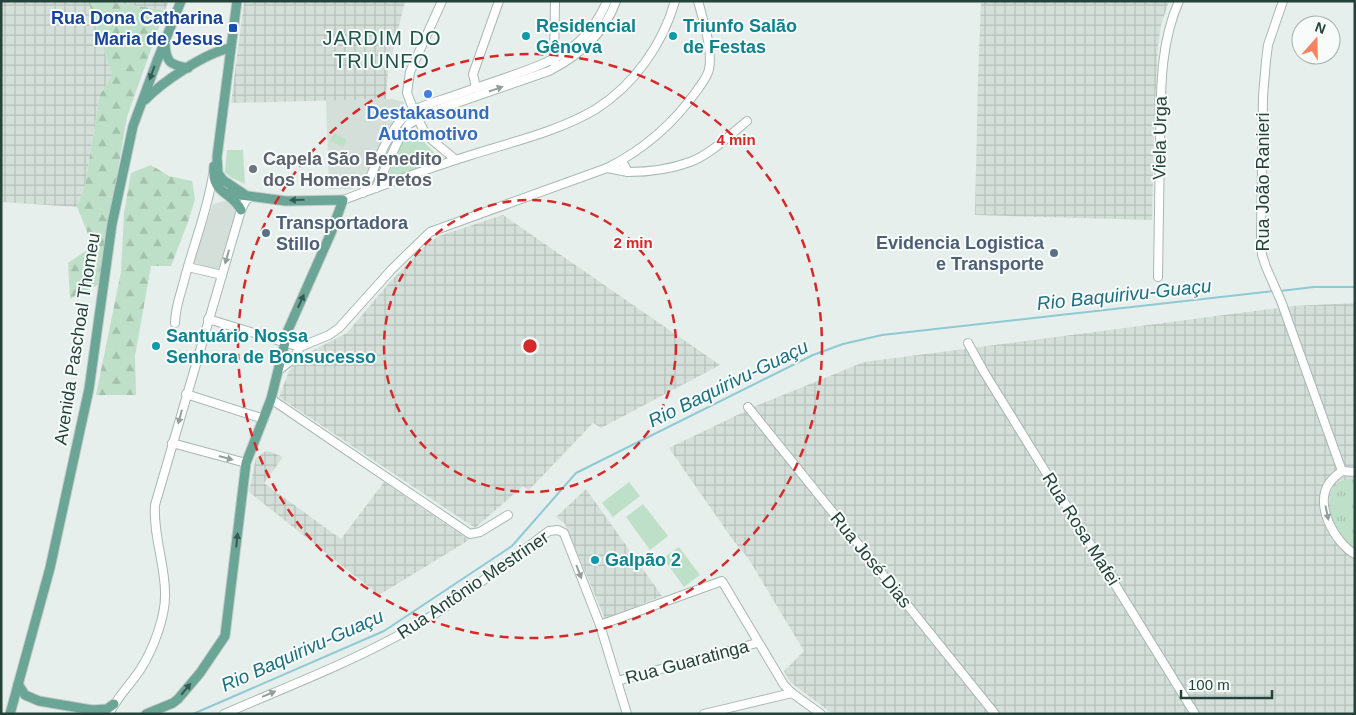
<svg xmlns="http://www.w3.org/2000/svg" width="1356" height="715" viewBox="0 0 1356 715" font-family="Arial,sans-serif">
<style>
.built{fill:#d4dfda}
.industrial{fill:url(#industrial-grid)}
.grass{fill:url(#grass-tufts)}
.forest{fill:url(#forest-firs)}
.green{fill:#bfe0c8}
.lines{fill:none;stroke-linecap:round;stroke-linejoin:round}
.stream{stroke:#8ec9d4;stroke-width:2}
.minor-casing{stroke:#a8b8b2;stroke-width:10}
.major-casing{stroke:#c2cac8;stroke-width:11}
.minor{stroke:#fff;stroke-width:8}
.major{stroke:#6aa596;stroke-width:9}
.oneway{fill:#365b51}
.oneway2{fill:#92a09c}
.ring{fill:none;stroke:#d62828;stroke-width:2.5;stroke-dasharray:9 6}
.transit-dot{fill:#1a4fb4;stroke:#f7fbf9;stroke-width:2}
.culture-dot{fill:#0f9aa8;stroke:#f7fbf9;stroke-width:2}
.shop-dot{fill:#3f7fe0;stroke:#f7fbf9;stroke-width:2}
.worship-dot{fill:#6b7280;stroke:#f7fbf9;stroke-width:2}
.service-dot{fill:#5c6f8a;stroke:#f7fbf9;stroke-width:2}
.labels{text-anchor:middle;stroke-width:4;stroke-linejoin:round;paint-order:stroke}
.transit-label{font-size:18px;font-weight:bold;fill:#164399;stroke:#f7fbf9;text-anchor:end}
.culture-label{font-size:18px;font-weight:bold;fill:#0d838f;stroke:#f7fbf9;text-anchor:start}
.shop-label{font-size:18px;font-weight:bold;fill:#366cbe;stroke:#f7fbf9}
.street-label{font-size:18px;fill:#24423a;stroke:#f7fbf9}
.worship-label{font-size:18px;font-weight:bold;fill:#5b616d;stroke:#f7fbf9;text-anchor:start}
.service-label{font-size:18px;font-weight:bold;fill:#4e5e75;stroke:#f7fbf9;text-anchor:start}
.water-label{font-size:19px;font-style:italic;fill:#1c6f80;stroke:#f7fbf9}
.quarter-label{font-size:20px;letter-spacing:1px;fill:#1f5548;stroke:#f7fbf9}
.centre{fill:#d62828;stroke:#f7fbf9;stroke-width:2.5}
.ring-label{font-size:15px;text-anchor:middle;font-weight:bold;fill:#d62828;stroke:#f7fbf9;stroke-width:4;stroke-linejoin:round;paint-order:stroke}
</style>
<defs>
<pattern id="industrial-grid" width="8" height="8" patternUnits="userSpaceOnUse" patternTransform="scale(1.25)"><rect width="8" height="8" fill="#d4dfda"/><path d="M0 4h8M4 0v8" fill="none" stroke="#b6c1bc"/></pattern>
<pattern id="grass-tufts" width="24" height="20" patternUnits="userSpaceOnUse" patternTransform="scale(1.25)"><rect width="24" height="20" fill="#bfe0c8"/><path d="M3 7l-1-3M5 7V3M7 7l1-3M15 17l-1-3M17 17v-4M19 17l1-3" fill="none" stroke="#a4c1ad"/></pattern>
<pattern id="forest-firs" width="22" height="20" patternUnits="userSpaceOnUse" patternTransform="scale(1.25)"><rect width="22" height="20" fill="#bfe0c8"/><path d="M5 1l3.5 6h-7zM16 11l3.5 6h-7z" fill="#a4c1ad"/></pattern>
</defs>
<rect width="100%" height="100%" fill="#e6efeb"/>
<g class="built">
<path d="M392 99 404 102V112L386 137 359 186 351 189H329L326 100Z"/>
<path d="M224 201 231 203 235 208 236 213 219 267 217 270 195 263 194 260 213 204Z"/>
</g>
<g class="industrial">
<path d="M1 1H88L112 75 100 95 85 185 77 207 1 202Z"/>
<path d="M101 1H169L165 10Z"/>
<path d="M244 1H405L388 71 386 99 231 103Z"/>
<path d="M981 1H1169L1161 25 1158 46 1154 130 1152 220 975 215 978 77Z"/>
<path d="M503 215 720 365 601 428 593 423 529 490 523 486 475 528 279 397 289 371 297 360 306 354 347 333 389 283 426 245 439 236Z"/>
<path d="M1355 303V714H833L790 682 784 671 804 651 748 558 733 540 669 448 758 405 864 362 1293 306Z"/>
<path d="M266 451 271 452 283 457 264 483 341 539 384 482 469 540 379 595 249 492 255 462 256 458Z"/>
<path d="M586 489 662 596 605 619 565 524 556 517Z"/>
</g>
<g class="grass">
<path d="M398 127 402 130 380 173 376 171Z"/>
<path d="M1355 478V549C1334 539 1320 500 1338 482Z"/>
</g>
<g class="forest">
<path d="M88 1H101L165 10 127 117 98 285 70 299 68 263 93 246 77 207 85 185 100 95 112 75Z"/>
<path d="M151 165 169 176 192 181 195 199 188 222 171 266H151L135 356 136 395H96L121 272 124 213 131 173Z"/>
</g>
<g class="green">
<path d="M412 129 439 158C431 167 399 174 387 178L402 142Z"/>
<path d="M334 133 347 140 343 147 330 141Z"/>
<path d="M227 150H243L245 184 230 177 225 172Z"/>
<path d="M629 482 640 496 613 517 602 503Z"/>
<path d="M643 504 668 536 650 550 626 517Z"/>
<path d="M679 547 700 575 684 587 663 558Z"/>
</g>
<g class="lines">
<g class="stream">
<path d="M1280 291 1314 287H1355"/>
<path d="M193 714 384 631 512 546 576 473 813 355 843 344 882 335 1275 291"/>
</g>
<defs>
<g id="minor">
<path d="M442 1 410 72 407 93 414 111 426 135 456 160"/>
<path d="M1283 1 1268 45 1266 61 1263 96 1261 236 1262 255 1266 267 1281 301 1342 471"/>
<path d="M554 62 555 1"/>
<path d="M476 88 473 74 499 1"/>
<path d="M607 168 628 172 622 161"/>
<path d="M628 172C648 172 671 169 690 162 711 154 730 135 747 121"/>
<path d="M376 188 398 141 408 125 425 114 549 71C578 56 605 33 616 1"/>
<path d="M363 193C373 172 387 134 402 119 414 107 432 103 447 98 467 91 487 84 508 77 553 61 587 49 607 1"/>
<path d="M343 200C384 185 426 169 468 156 508 143 560 131 596 109 634 85 663 44 675 1"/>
<path d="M188 267 222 275"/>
<path d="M1158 277C1159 232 1159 188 1160 144 1161 95 1159 46 1179 1"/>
<path d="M208 319 300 347"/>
<path d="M175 323C175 310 179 298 183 285 192 248 207 213 213 175"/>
<path d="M968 343 984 372 1195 714"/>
<path d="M279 370 294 358 300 347 329 335 339 328 392 269 430 232 607 168C643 150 675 122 698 89 702 83 708 76 709 69 713 49 703 20 698 1"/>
<path d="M186 394 264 419"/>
<path d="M271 399 470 534 480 532 508 515"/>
<path d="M748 407 995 714"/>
<path d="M172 443 246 463"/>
<path d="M1355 472 1342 471C1338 474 1333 478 1330 482 1313 504 1335 543 1355 554"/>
<path d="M600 625 722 581 784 685 792 693 821 714"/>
<path d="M617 681 757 643"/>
<path d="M109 714C117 697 130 685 140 670 153 650 166 616 165 593 165 564 153 535 155 505L241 210 246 200 251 197"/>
<path d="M224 714C286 687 350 663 408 630 458 602 503 565 549 531L558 530 564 533 600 625 627 714"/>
<path d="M704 714 792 693"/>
</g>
<g id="major">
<path d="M237 1 217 157 218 173 223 180 244 194"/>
<path d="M165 44C166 63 171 65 188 68"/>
<path d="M145 100C162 82 205 53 230 48"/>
<path d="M214 166C211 195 231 190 241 210"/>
<path d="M18 684 25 695 39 701 92 710 98 714"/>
<path d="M92 710 107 709 114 704"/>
<path d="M10 714 50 568 89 389 112 224 133 126 157 61 181 1"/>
<path d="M146 714 173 703 178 699 200 673 225 636 246 463 271 399 288 330 331 233 343 200 286 201 225 193"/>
</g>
</defs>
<use href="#minor" class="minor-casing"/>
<use href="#major" class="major-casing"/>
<use href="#minor" class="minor"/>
<use href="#major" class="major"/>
</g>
<defs><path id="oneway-solid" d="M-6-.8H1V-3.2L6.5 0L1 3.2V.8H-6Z" transform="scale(1.25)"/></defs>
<g class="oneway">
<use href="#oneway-solid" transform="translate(152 73) rotate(110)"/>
<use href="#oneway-solid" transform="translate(297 200) rotate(179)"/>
<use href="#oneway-solid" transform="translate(301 301) rotate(-66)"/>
<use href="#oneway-solid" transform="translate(237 540) rotate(-84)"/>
<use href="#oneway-solid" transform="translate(186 689) rotate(-50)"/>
</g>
<g class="oneway2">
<use href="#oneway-solid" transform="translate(496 89) rotate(-19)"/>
<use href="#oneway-solid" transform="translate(227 257) rotate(106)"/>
<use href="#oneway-solid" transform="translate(180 417) rotate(105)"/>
<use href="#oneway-solid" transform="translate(226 458) rotate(15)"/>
<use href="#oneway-solid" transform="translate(1327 513) rotate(78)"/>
<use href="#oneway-solid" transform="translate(579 572) rotate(69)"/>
<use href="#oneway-solid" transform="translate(269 694) rotate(-23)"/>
</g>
<g class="ring">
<circle cx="530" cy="346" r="146"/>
<circle cx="530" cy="346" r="292"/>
</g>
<rect class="transit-dot" x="228" y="23" width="10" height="10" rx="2.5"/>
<g class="culture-dot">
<circle cx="526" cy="36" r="5"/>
<circle cx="673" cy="36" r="5"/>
<circle cx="156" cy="346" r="5"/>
<circle cx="595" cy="560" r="5"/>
</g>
<circle class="shop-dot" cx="428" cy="94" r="5"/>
<circle class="worship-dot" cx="253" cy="169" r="5"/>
<g class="service-dot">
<circle cx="266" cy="233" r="5"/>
<circle cx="1054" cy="253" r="5"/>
</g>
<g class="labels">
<g class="transit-label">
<text x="223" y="24">Rua Dona Catharina<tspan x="223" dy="21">Maria de Jesus</tspan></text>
</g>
<g class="culture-label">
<text x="536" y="32">Residencial<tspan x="536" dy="21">Gênova</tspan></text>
<text x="683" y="32">Triunfo Salão<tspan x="683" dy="21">de Festas</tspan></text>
<text x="166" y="342">Santuário Nossa<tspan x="166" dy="21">Senhora de Bonsucesso</tspan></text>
<text x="605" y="566">Galpão 2</text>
</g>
<g class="shop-label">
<text x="428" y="119">Destakasound<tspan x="428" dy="21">Automotivo</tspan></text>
</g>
<g class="street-label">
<text transform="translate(1160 138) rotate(-89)" y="6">Viela Urga</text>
<text transform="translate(1263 182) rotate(-90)" y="6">Rua João Ranieri</text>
<text transform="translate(77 339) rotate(-81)" y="6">Avenida Paschoal Thomeu</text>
<text transform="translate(1081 529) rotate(58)" y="6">Rua Rosa Mafei</text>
<text transform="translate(871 560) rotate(51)" y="6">Rua José Dias</text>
<text transform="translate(473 585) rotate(-34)" y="6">Rua Antônio Mestriner</text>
<text transform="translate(687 662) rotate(-15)" y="6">Rua Guaratinga</text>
</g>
<g class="worship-label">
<text x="263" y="165">Capela São Benedito<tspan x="263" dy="21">dos Homens Pretos</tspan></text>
</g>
<g class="service-label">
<text x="276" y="229">Transportadora<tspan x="276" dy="21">Stillo</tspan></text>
<text x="1044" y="249" text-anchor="end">Evidencia Logistica<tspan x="1044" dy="21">e Transporte</tspan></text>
</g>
<g class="water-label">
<text transform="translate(1124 294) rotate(-6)" y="7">Rio Baquirivu-Guaçu</text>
<text transform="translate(728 383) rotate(-26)" y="7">Rio Baquirivu-Guaçu</text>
<text transform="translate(302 650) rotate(-24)" y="7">Rio Baquirivu-Guaçu</text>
</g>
<g class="quarter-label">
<text x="382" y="45">JARDIM DO<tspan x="382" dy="23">TRIUNFO</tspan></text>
</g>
</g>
<circle cx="530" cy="346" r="8" class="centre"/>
<g class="ring-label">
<text x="736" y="145">4 min</text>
<text x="633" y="248">2 min</text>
</g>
<rect width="1356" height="715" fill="none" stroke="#24423a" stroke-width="5"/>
<g transform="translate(1316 40) rotate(20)"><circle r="24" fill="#f7fbf9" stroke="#a3b1ad"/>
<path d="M0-4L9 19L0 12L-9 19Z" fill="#f4845f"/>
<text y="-8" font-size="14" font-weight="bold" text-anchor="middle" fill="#24423a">N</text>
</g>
<path d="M1181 690v8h91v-8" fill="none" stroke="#24423a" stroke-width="2.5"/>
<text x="1188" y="690" font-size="15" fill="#24423a" stroke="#f7fbf9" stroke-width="4" paint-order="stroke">100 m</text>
</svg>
